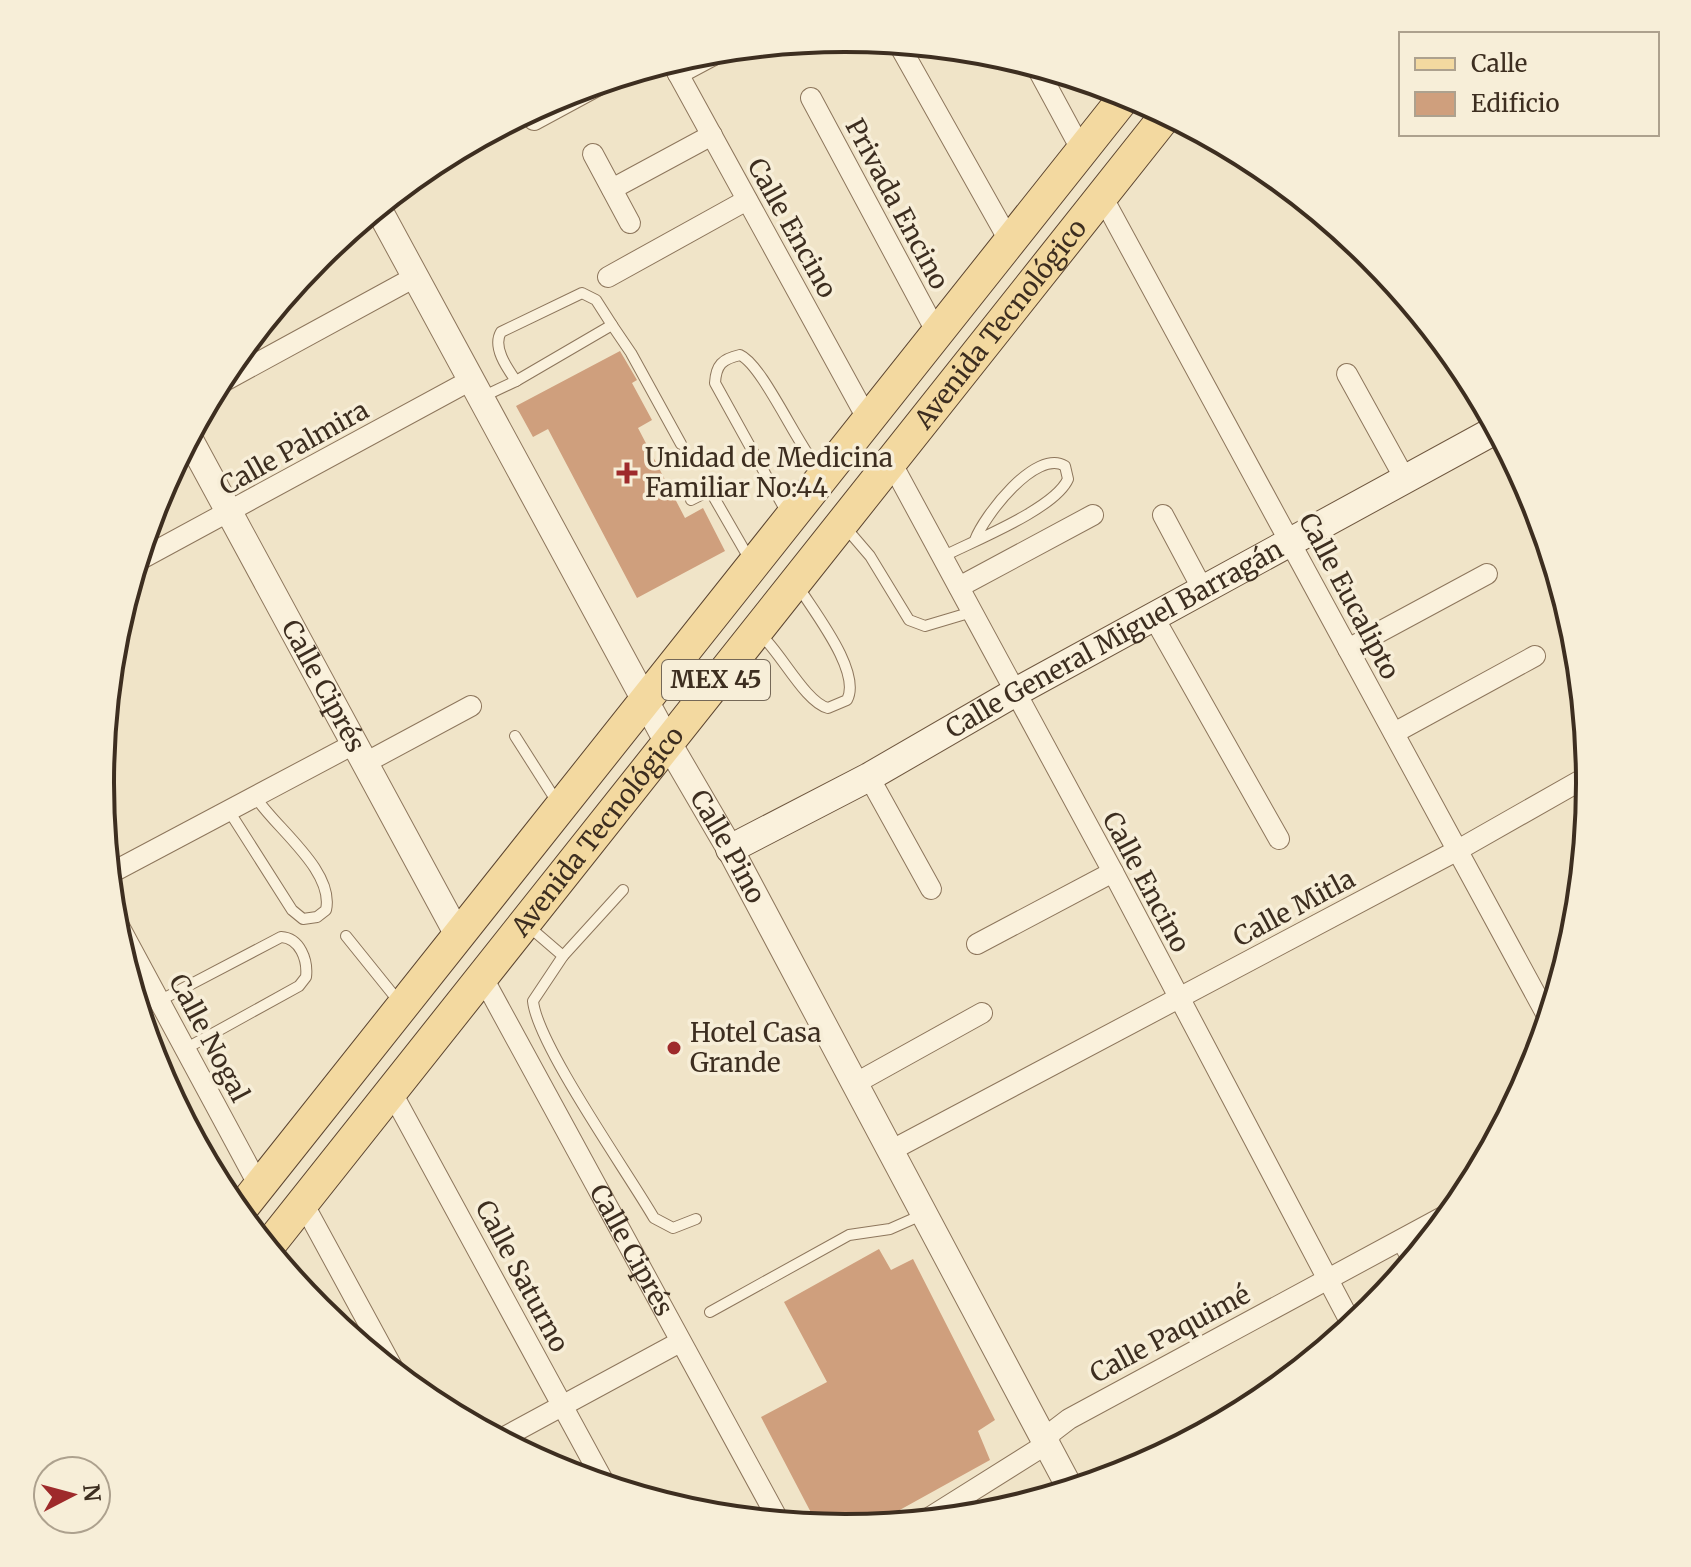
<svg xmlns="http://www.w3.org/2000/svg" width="1691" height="1567" viewBox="0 0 1691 1567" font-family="Merriweather,serif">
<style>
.building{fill:#cf9f7d}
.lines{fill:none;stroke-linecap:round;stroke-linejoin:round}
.service-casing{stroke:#8d765c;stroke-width:12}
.minor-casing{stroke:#8d765c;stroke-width:22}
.tertiary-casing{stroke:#8d765c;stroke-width:28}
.secondary-casing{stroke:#6f573f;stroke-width:30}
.primary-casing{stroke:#5b4430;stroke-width:34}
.service{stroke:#faf1dc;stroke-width:10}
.minor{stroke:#faf1dc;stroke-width:20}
.tertiary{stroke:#faf1dc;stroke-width:26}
.secondary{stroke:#faf1dc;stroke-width:28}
.primary{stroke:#f3d9a0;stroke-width:32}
.poi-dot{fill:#9e2a2b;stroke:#f7eed8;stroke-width:3}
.labels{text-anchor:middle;stroke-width:7;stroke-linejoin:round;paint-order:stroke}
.shield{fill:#f7eed8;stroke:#756857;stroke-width:2}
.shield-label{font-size:24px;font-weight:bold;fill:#3d2e20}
.street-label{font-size:26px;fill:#3d2e20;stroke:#f7eed8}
.poi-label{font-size:26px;fill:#3d2e20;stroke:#f7eed8;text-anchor:start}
.rim{fill:none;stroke:#3d2e20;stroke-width:4}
</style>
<rect width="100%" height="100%" fill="#f0e4c8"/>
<g class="building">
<path d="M620 351 637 380 632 383 652 420 638 428 685 518 703 508 725 551 637 598 548 429 533 437 516 406Z"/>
<path d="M879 1249 891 1270 913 1259 995 1420 978 1431 990 1460 869 1527 818 1526 761 1417 827 1382 784 1302Z"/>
</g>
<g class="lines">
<defs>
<g id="service">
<path d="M582 293 596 300 612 325 516 381C507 368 492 347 501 332Z"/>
<path d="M612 325 631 353 681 444"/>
<path d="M482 397 516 381"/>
<path d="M691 500 703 494H712L750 560"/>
<path d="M788 515 715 383C716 365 722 359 740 355 763 365 799 449 822 474"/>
<path d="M846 528 870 556 909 620 925 626 972 612"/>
<path d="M942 557C973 541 1055 509 1068 479L1065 466C1036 448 984 516 975 540"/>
<path d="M761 635C781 653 806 703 828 708L847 700C862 672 814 612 798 586"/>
<path d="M515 736 557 802"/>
<path d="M229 811 292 910 303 919 317 917 326 910C335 870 273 826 255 796"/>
<path d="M527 925 563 956 533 1001C537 1044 628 1173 654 1218L673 1228 696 1219"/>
<path d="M346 936 400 1003"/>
<path d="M563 956 623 890"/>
<path d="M159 1001 281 937C300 938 308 960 306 977L299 986 185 1049"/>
<path d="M710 1312 849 1235 890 1229 924 1214"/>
</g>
<g id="minor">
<path d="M898 43 1010 242"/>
<path d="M671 61 868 420"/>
<path d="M1036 66 1082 151"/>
<path d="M678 74 723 50"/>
<path d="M811 98 937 333"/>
<path d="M534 120 608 80"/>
<path d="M593 154 630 223"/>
<path d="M612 189 712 135"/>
<path d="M1103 198 1549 1019"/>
<path d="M608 277 747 200"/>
<path d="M1347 374 1405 479"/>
<path d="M217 385 415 277"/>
<path d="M891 462 1113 872 1353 1327"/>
<path d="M1163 515 1203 590"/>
<path d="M141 559 471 380"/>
<path d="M959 587 1093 515"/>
<path d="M1153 616 1279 839"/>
<path d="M1348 649 1487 574"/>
<path d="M1394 733 1535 656"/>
<path d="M365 763 471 706"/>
<path d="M869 777 931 889"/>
<path d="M109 874 354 744"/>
<path d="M113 915 259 1186"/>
<path d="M977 944 1113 872"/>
<path id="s1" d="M483 978 780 1523"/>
<path d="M856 1083 982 1013"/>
<path d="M391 1091 606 1486"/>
<path d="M892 1150 1458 850 1590 775"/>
<path d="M303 1203 396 1374"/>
<path d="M1402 1240 1413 1261"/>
<path d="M499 1440 680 1342"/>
<path d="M924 1521 1045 1445 1052 1432 1069 1419 1454 1211"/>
</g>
<g id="tertiary">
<path id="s2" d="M378 208 667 741 730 849 1071 1490"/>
<path id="s3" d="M189 438 458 935"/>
</g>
<g id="secondary">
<path id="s4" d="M730 849 869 777 1014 693 1497 429"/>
</g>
<g id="primary">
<path d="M238 1213 1127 94"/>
<path id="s5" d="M267 1248 1167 114"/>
</g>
</defs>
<use href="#service" class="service-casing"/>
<use href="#minor" class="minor-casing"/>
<use href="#tertiary" class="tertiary-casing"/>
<use href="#secondary" class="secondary-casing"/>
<use href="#primary" class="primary-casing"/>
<use href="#service" class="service"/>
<use href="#minor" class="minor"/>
<use href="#tertiary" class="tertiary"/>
<use href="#secondary" class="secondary"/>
<use href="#primary" class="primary"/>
</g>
<g class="poi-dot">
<path d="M623 461h8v8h8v8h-8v8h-8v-8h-8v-8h8z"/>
<circle cx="674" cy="1048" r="8"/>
</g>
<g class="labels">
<rect class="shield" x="662" y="660" width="108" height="40" rx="6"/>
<g class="shield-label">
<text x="716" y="688">MEX 45</text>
</g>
<g class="street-label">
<text transform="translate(897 204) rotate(62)" y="9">Privada Encino</text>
<text transform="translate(792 228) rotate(61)" y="9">Calle Encino</text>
<text dy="9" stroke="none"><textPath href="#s5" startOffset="1180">Avenida Tecnológico</textPath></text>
<text transform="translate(294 448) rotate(-29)" y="9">Calle Palmira</text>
<text transform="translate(1349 596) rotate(62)" y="9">Calle Eucalipto</text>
<text dy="9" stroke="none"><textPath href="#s4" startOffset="438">Calle General Miguel Barragán</textPath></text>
<text dy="9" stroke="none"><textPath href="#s3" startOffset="282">Calle Ciprés</textPath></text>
<text dy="9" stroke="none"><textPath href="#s5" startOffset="532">Avenida Tecnológico</textPath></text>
<text dy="9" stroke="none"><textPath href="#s2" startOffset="728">Calle Pino</textPath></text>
<text transform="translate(1146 882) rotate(62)" y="9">Calle Encino</text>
<text transform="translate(1294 908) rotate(-28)" y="9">Calle Mitla</text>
<text transform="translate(209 1038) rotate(62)" y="9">Calle Nogal</text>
<text dy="9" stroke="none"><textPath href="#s1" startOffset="310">Calle Ciprés</textPath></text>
<text transform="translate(522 1276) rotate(62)" y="9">Calle Saturno</text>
<text transform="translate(1170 1334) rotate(-28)" y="9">Calle Paquimé</text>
</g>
<g class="poi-label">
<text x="645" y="467">Unidad de Medicina<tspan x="645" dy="30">Familiar No:44</tspan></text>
<text x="690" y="1042">Hotel Casa<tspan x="690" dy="30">Grande</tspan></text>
</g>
</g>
<path d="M0 0H1691V1567H0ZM114 783a731 731 0 1 1 1462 0a731 731 0 1 1-1462 0Z" fill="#f7eed8" fill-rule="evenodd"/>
<path class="rim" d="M114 783a731 731 0 1 1 1462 0a731 731 0 1 1-1462 0Z"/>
<rect x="1399" y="32" width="260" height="104" fill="#f7eed8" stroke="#ada18e" stroke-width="2"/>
<rect x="1415" y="58" width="40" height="12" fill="#f3d9a0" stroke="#ada18e" stroke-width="2"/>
<text x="1471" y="72" font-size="24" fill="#3d2e20">Calle</text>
<rect x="1415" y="92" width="40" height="24" fill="#cf9f7d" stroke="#ada18e" stroke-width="2"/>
<text x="1471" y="112" font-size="24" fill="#3d2e20">Edificio</text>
<g transform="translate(72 1495) rotate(84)"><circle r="38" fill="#f7eed8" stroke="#ada18e" stroke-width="2"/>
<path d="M0-6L14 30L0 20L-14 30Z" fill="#9e2a2b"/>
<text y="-12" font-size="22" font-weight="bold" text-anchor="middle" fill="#3d2e20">N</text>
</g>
</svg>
